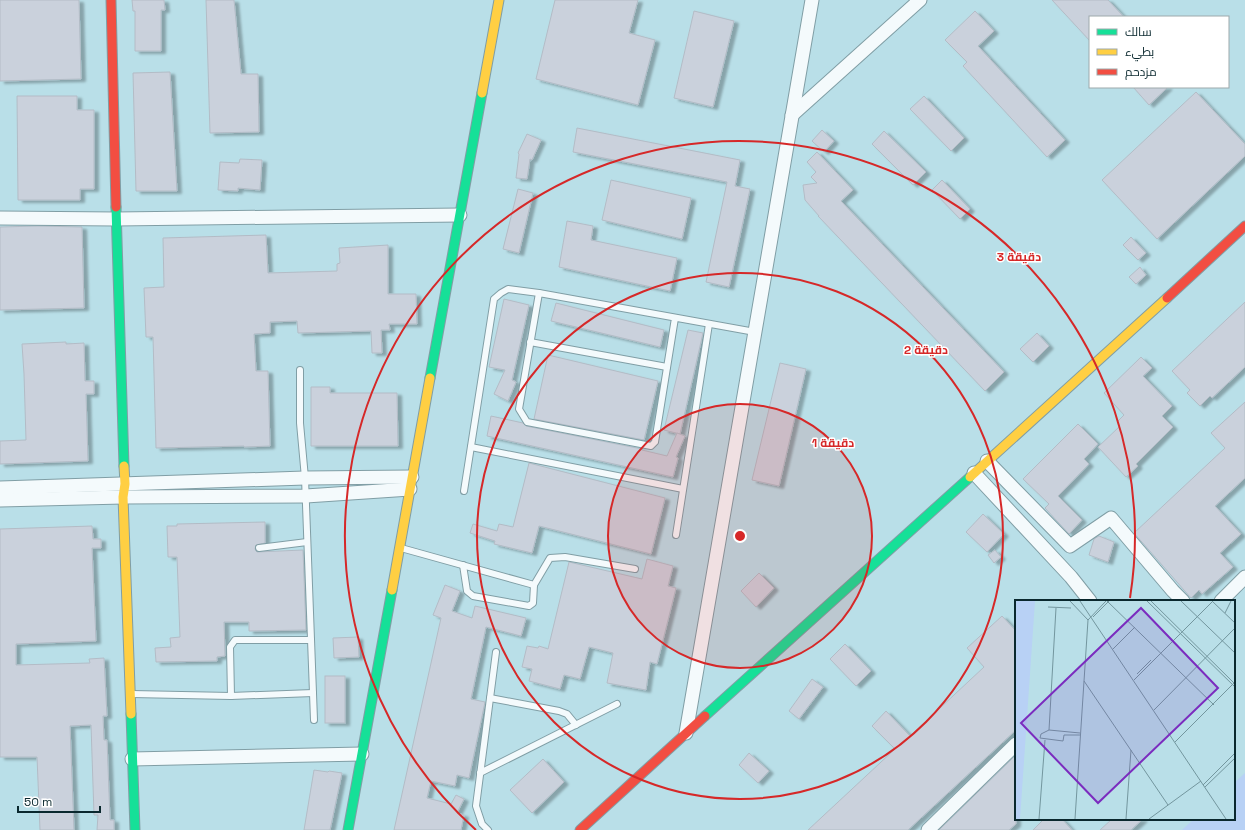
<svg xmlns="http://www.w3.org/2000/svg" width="1245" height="830" viewBox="0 0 1245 830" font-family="'Space Grotesk',Cairo,sans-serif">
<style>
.green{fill:#b8d1f5}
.building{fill:#cad1dc;stroke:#b3bcc6;filter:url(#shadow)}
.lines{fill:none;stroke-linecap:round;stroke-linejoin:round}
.lane-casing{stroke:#809ea5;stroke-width:8}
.street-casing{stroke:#809ea5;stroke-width:15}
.fast-casing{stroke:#809ea5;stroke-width:11}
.slow-casing{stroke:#809ea5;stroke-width:11}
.jam-casing{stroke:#809ea5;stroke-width:11}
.lane{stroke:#f4fafc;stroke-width:6}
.street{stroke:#f4fafc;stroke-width:13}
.fast{stroke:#16e098;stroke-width:9}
.slow{stroke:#ffcf43;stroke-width:9}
.jam{stroke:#f24e42;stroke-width:9}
.ring{fill:none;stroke:#d62828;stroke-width:2}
.inset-road{fill:none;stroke:#73969e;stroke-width:1}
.view{fill:#7b2cbf;fill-opacity:0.15;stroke:#7b2cbf;stroke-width:2}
.inset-edge{fill:none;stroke:#0a282e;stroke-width:2}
.centre{fill:#d62828;stroke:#fff;stroke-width:2}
.ring-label{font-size:12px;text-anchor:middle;font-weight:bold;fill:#d62828;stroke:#fff;stroke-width:3;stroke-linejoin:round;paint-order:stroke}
</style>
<defs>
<filter id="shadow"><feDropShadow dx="4.5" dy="2.5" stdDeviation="1" flood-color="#0004"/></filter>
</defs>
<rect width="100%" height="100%" fill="#b9dfe8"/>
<path class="green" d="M1245 773V830H1182L1194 819H1234V783Z"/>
<g class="building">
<path d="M0 0H79L81 79 0 81Z"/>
<path d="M132 0H164L165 10H161V51H135V11H133Z"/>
<path d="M206 0H234L241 74H258L259 132 210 133Z"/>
<path d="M555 0H638L629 33 655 40 638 105 536 79Z"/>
<path d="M1052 0H1108L1124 17H1090V41Z"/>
<path d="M694 11 734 21 713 107 674 98Z"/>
<path d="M975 11 994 31 978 46 1065 140 1047 157 963 66 967 62 945 40Z"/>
<path d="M170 72 177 191H136L133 73Z"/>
<path d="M1133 87H1168L1149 105Z"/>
<path d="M1196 92 1245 144V156L1157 239 1102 180Z"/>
<path d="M17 96H77V110H94V189H80V200H18Z"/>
<path d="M924 96 964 138 951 151 910 109Z"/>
<path d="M577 128 740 160 735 186 750 189 729 287 706 282 727 182 573 152Z"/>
<path d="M822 130 834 141 824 152 812 141Z"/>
<path d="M884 131 926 172 913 185 872 144Z"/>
<path d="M527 134 541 140 532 160 530 159 527 179 516 178 519 154 518 153Z"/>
<path d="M817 152 853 190 841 201 1004 372 985 391 818 216H819L805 200 803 185 817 183 811 177 816 172 807 162Z"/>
<path d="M240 159 262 160 260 190 238 188V191L218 190 220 162 239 163Z"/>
<path d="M611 180 691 198 682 239 602 220Z"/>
<path d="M942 180 970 209 960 219 932 190Z"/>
<path d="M518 189 533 193 519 253 503 249Z"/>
<path d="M567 221 593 226 591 240 677 258 670 291 559 267Z"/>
<path d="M38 226 82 227 84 308 0 310V227Z"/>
<path d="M266 235 268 273 337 271V264L340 263 339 248 388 245V294H416L417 324H389L390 330H381L382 353H372L371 331 298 333 297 321 270 322V333L254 334 256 371H268L270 446 244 447V446L156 448 153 337H146L144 288 164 287 163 238Z"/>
<path d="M1131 237 1146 253 1138 260 1123 245Z"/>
<path d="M1140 267 1146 275 1136 284 1129 277Z"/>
<path d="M504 299 529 305 512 380 516 382 508 401 494 394 505 370 489 367Z"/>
<path d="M1245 302V367L1212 398 1210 396 1200 406 1187 393 1190 390 1172 371Z"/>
<path d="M556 303 664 330 660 347 551 321Z"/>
<path d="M688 330 703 333 680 434 664 430Z"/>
<path d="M1037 333 1049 346 1033 362 1020 349Z"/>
<path d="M66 342V344L84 343 85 381H94V394H86L88 461 0 464V441L26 440 24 374 22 344Z"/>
<path d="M548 355 658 381 644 440 534 419Z"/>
<path d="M1141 357 1152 368 1143 376 1172 406 1162 416 1173 427 1136 464 1138 466 1126 477 1098 447 1120 426 1117 422 1124 415 1104 393Z"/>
<path d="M780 363 806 369 779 486 752 480Z"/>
<path d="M311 387H330V393H397L398 446H311Z"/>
<path d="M1245 402V478L1215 506 1241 534 1220 553 1233 567 1202 594 1199 590 1191 598 1134 533 1225 448 1211 433Z"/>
<path d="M491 416 523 423 526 426 642 449V450L667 456 677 433 685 436 676 457 678 458 673 477 487 436Z"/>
<path d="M1078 424 1098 444 1084 459 1089 464 1058 496 1082 520 1069 534 1045 508 1049 504 1023 479Z"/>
<path d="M529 463 665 498 651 554 539 526 532 553 494 544 495 541 470 533 473 524 497 531 499 524 513 527Z"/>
<path d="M983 514 1004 534 987 552 966 532Z"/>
<path d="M265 522V543L256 545 255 549 257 552 303 550 306 630 249 631V622H224L225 656 217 657V661L156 662 155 648 171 647 170 638 180 637 177 557H168L167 526H177V524Z"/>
<path d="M92 526 93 539H101V548H92L96 641 16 644V665L90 663 89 659 104 658 107 716H103L104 740H107L110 820H114V830H97L98 815H94L91 725 70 726 74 830H40L37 757H0V529Z"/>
<path d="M1099 536 1114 542 1108 562 1089 555 1094 539Z"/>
<path d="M995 550 1001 557 994 563 988 555Z"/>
<path d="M647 559 673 566 668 586 676 588 657 664 650 662 646 690 607 683 613 653 589 647 580 679 564 675 560 689 529 681 532 669 522 667 527 646 538 648 539 646 548 649 569 562 642 579Z"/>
<path d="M759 573 774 588 756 607 741 591Z"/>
<path d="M445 585 460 591 452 611 472 618 475 606 526 618 521 636 486 627 471 699 485 702 469 778 457 775 455 786 431 781 427 798 451 804 456 795 464 799 457 813 464 815 461 830H394L441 618 433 615Z"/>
<path d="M1002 616 1016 631V730L908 830H808L895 749 872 726 886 711 910 736 984 667 967 648Z"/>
<path d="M358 637 359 657 334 658 333 638Z"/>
<path d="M845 644 871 671 856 686 830 659Z"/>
<rect x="325" y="676" width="20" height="47"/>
<path d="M812 679 823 687 799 719 789 711Z"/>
<path d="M749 753 769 771 758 783 739 765Z"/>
<path d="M1016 755V824L1009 830H939Z"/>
<path d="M543 759 564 782 532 813 510 790Z"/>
<path d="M314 770 328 772 329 771 342 773 330 830H304Z"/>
<path d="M1044 819H1062L1072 830H1033Z"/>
<path d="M1112 819H1143L1131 830H1100Z"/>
</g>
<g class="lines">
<defs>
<g id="lane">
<path d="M675 318 655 442 651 446 527 422 519 409 539 293 755 332"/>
<path d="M530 342 667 367"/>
<path d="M300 370V423L305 478 314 720"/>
<path d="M471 447 683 489"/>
<path d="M464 491 494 299 501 293 508 289 539 293"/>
<path d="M676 535 709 324"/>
<path d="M259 548 307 542"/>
<path d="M401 548 534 585 550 558 565 557 635 569"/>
<path d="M463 565 467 591 473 596 529 606 533 603 534 585"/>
<path d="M132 694 231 696 313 693"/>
<path d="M231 696 230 647 235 640H311"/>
<path d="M490 698 559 711 567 714 576 725"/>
<path d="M480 773 617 704"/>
<path d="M488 830 482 824 476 806 496 652"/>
</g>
<g id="street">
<path d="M792 115 920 0"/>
<path d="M0 218 116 219 460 215"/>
<path d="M987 461 1070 546 1111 518 1173 591 1183 601"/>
<path d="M974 473 1071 577 1090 601"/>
<path d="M0 488 305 478 412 477"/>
<path d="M0 500 123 497 306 496 410 489"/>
<path d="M1221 601 1245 577"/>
<path d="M686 733 812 0"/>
<path d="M132 759 362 754"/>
<path d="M928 830 1016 744"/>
</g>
<g id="fast">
<path d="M116 207 124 466"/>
<path d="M430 378 482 93"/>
<path d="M131 714 135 830"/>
<path d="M705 716 970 477"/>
<path d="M348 830 392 590"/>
</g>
<g id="slow">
<path d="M482 93 499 0"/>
<path d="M124 466 125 484 123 497 131 714"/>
<path d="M970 477 1167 298"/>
<path d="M392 590 430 378"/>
</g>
<g id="jam">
<path d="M111 0 116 207"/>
<path d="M1167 298 1245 226"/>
<path d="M580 830 705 716"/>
</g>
</defs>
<use href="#lane" class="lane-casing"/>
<use href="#street" class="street-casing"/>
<use href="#fast" class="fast-casing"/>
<use href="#slow" class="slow-casing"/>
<use href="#jam" class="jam-casing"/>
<use href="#lane" class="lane"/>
<use href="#street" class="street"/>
<use href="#fast" class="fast"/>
<use href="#slow" class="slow"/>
<use href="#jam" class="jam"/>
</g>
<circle cx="740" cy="536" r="132" fill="#d62828" fill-opacity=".12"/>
<g class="ring">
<circle cx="740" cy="536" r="132"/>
<circle cx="740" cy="536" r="263"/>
<path d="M476 830A395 395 0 1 1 1130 598"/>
</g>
<g transform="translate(1015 600)">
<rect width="220" height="220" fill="#b9dfe8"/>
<path d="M0 1H20L5 219H0Z" fill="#b8d1f5"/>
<path class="inset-road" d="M55 1 73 20M65 1 211 219M92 1 199 105M132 1 220 87M136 1 220 84M166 1 220 53M197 1 220 23M33 7 56 8M210 13 216 1M78 17 94 1M98 49 120 27M122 74 136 60M119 80 198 1M69 81 153 205M139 110 220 28M34 130 41 8M65 135H49L48 141 25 138 26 134 34 130 65 133M160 142 219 83M188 185 220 153M190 187 220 158M24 219 30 140M60 219 73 20 91 1M111 219 116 150M134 219 186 181"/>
<path class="view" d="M126 8 203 88 83 203 6 123Z"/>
<rect width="220" height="220" class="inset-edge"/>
</g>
<circle cx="740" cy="536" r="6" class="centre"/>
<g class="ring-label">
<text x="1019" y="261">3 دقيقة</text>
<text x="926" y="354">2 دقيقة</text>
<text x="833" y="447">1 دقيقة</text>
</g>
<rect x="1089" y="16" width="140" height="72" fill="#ffffff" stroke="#9da9ab"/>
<rect x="1097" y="29" width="20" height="6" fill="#16e098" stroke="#9da9ab"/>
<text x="1125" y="36" font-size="12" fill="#0a282e">سالك</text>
<rect x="1097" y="49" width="20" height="6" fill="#ffcf43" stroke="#9da9ab"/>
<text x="1125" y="56" font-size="12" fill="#0a282e">بطيء</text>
<rect x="1097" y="69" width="20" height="6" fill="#f24e42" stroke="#9da9ab"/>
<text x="1125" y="76" font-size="12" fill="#0a282e">مزدحم</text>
<path d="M18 806v6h82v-6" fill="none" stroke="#0a282e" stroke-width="2"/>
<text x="24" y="806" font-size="12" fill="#0a282e" stroke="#ffffff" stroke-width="3" paint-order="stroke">50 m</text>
</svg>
